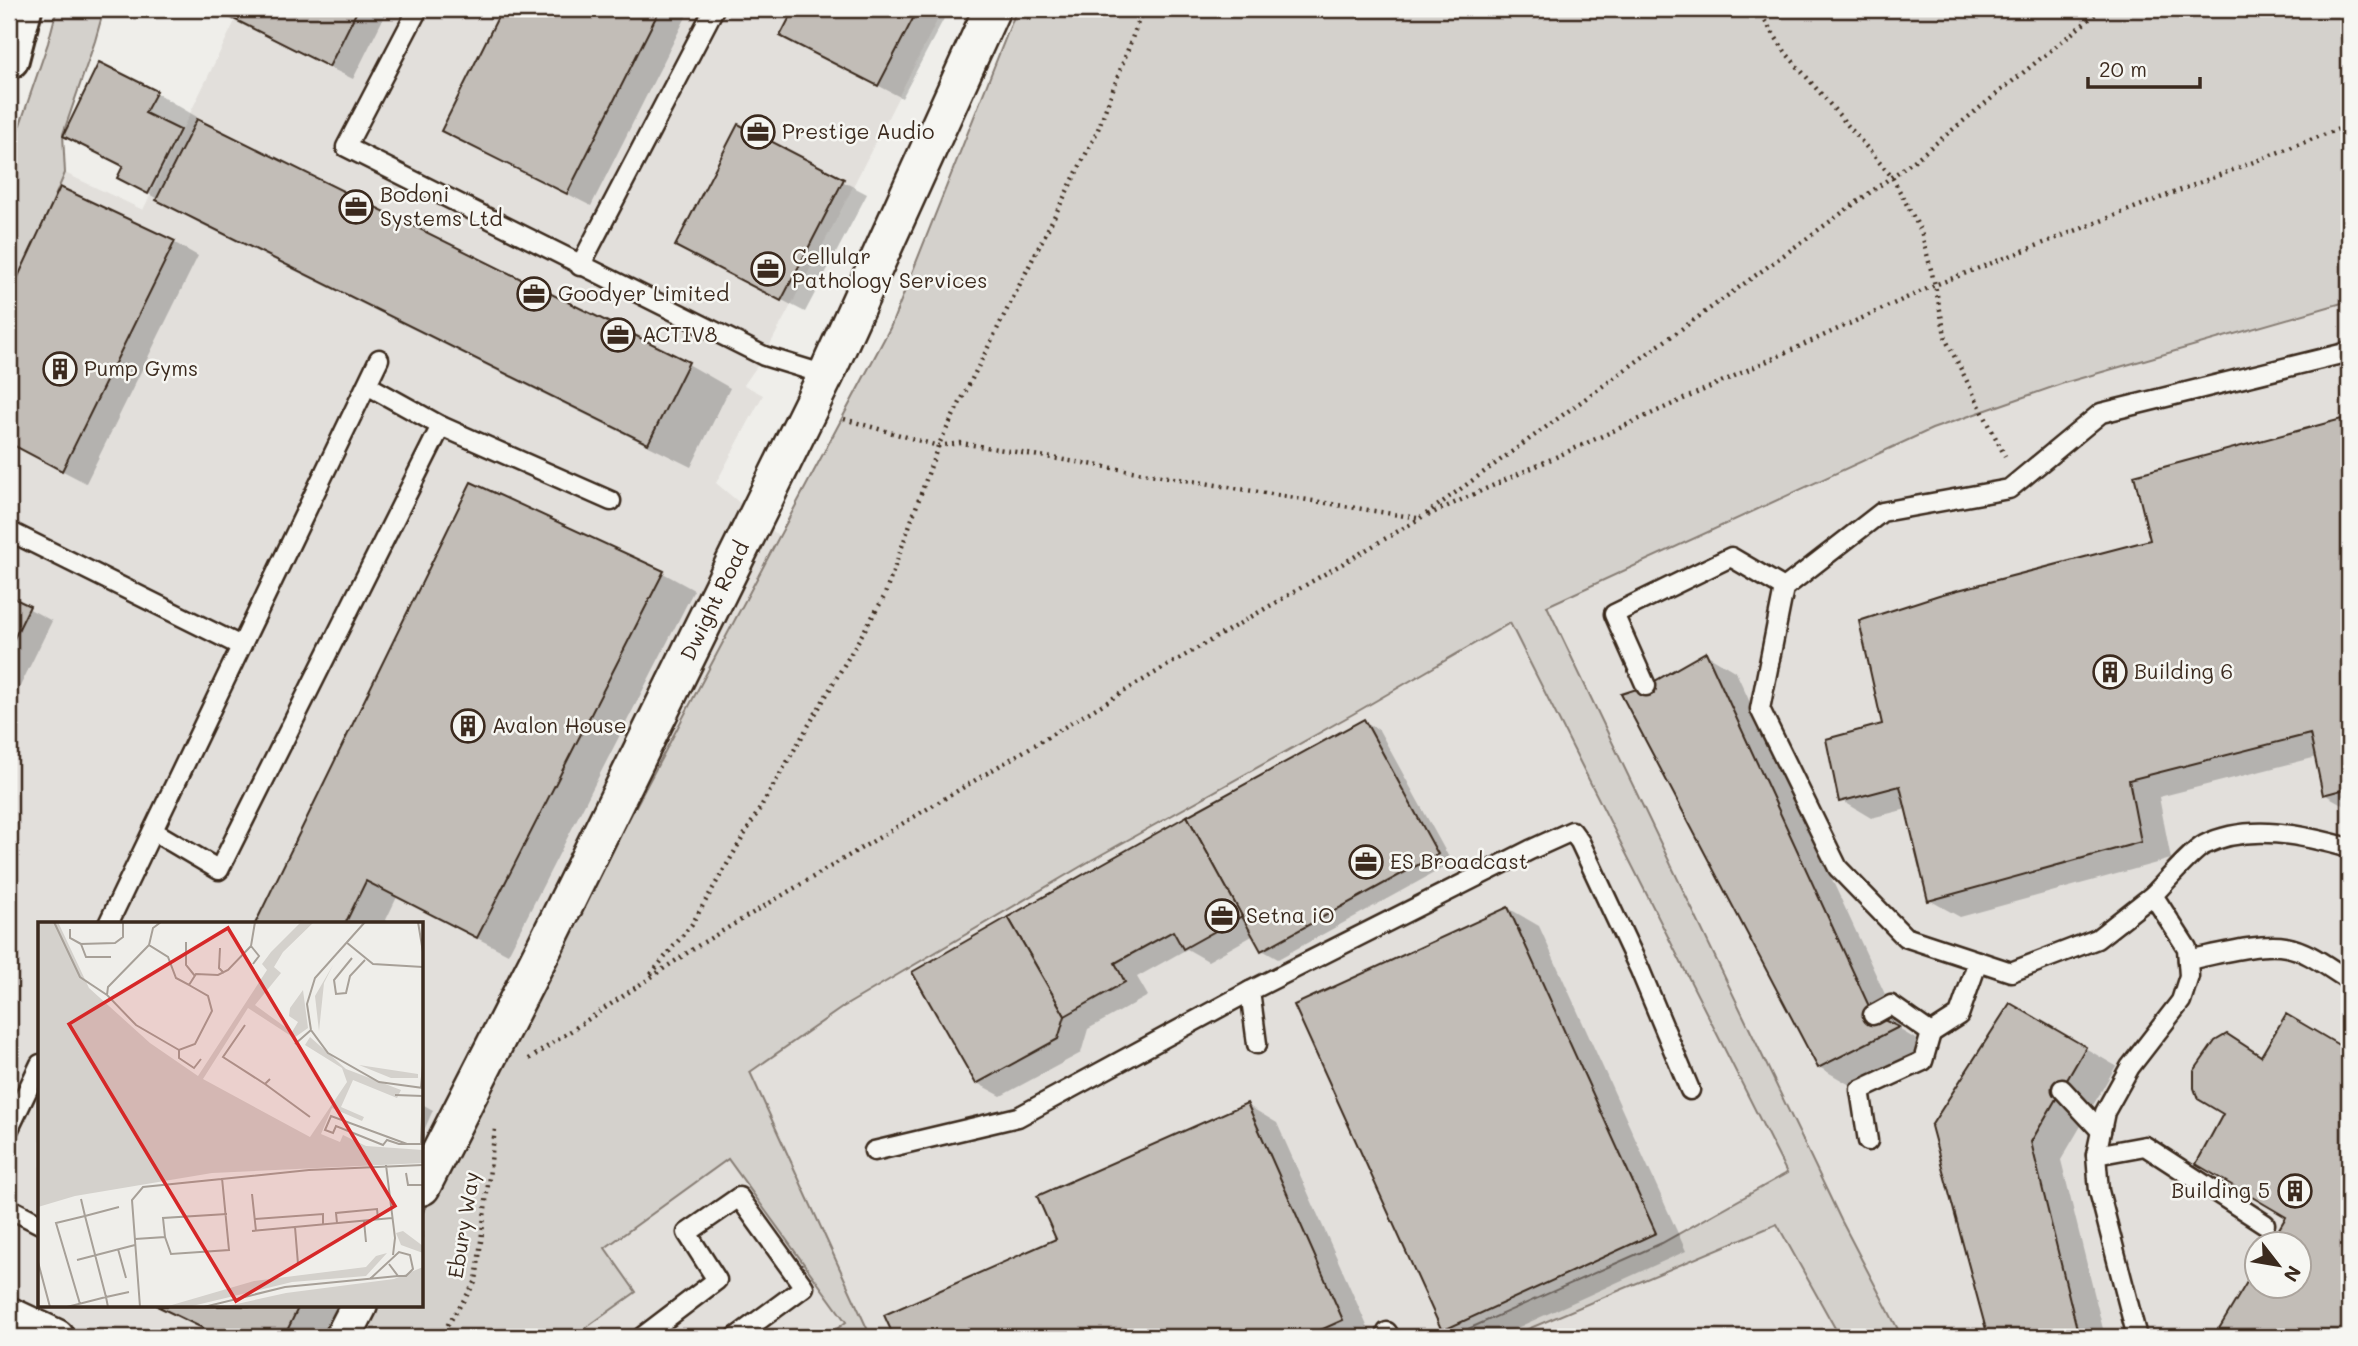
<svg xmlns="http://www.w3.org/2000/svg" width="2358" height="1346" viewBox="0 0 2358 1346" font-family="Mali,sans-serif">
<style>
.built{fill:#e2dfdb;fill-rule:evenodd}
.green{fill:#d4d1cc;stroke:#887e75;stroke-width:2}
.shadow{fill:#0003}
.building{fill:#c2bdb7;stroke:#3b2a1e;stroke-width:2}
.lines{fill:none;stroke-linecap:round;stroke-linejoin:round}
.lane-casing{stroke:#3b2a1e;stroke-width:23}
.street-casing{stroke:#3b2a1e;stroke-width:40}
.primary-casing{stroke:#3b2a1e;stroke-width:44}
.path{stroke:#3b2a1e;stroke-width:4.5;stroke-dasharray:2 5;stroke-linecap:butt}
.lane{stroke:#f6f6f2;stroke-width:18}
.street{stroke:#f6f6f2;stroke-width:35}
.primary{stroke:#f6f6f2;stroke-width:38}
.labels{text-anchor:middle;stroke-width:5;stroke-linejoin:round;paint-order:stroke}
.poi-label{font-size:21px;fill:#3b2a1e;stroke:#f6f6f2;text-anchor:start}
.street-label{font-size:21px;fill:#3b2a1e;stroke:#f6f6f2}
.inset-road{fill:none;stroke:#a7a098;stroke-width:2}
.view{fill:#d62828;fill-opacity:0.15;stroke:#d62828;stroke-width:3.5}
.inset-edge{fill:none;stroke:#3b2a1e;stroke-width:3.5}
</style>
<rect width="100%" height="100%" fill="#efeeea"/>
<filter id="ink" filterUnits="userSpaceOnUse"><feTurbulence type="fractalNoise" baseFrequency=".0143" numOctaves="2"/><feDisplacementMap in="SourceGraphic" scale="14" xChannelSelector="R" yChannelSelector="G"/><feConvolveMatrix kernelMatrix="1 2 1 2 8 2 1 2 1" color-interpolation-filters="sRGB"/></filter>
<g filter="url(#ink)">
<g class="built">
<path d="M227 9H943L835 222 764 356 744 385 763 395 716 483 779 536 527 1011 422 1214V924H40V1306H375L359 1337H9V304L65 173 143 210 235 21 224 14Z"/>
<path d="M2349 301V1337H518L659 1135 843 1007 1090 861 1511 623 1932 429 2064 383ZM2256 1244H2298V1286H2256Z"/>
</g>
<g class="green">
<path d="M57 9H104L95 41 63 134 65 173 9 304V157L48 43Z"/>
<path d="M1017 9H2349V301L2064 383 1932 429 1547 606 1841 1220 1902 1337H1840L1777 1224 1509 1337H1450L1662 1243 1787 1173 1510 623 1353 714 1090 861 843 1007 750 1072 871 1337H826L846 1322 728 1159 605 1248 636 1292 573 1337H359L375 1306H422V1214L527 1011 890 328Z"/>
</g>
<g class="shadow">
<path d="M210 9H388L353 79Z"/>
<path d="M504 9H690L591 206 443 130Z"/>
<path d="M796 9H949L902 98 782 35Z"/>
<path d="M156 93 197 117 196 120 688 364 730 388 691 467 201 224 119 177 124 168 65 135Z"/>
<path d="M738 127 867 194 805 312 701 258Z"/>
<path d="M61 189 175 243 198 256 86 483 9 443V300Z"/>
<path d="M2349 419V808L2324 794 2317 757 2159 797 2171 859 1960 917 1929 900 1907 809 1871 818 1841 800 1884 725 2152 541 2136 476Z"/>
<path d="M472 485 663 573 694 590 508 954 397 897 384 924H257Z"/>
<path d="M9 598 52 621 9 709Z"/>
<path d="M1706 654 1736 672 1902 1031 1927 1046 1850 1085 1819 1067 1647 688Z"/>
<path d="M1364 721 1379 730 1452 863 1278 959 1262 950 1254 935 1208 961 1187 949 1137 977 1148 996 1088 1029 1081 1053 1001 1096 977 1083Z"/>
<path d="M1508 908 1539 926 1686 1251 1497 1337H1455L1443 1330Z"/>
<path d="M2011 1005 2116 1066 2061 1160 2105 1337H1989L1933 1127Z"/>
<path d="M2287 1017 2349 1053V1337H2217L2256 1270V1286H2298V1244H2272L2288 1216 2262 1057Z"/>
<path d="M422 1104 433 1110 422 1135Z"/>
<path d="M1247 1105 1277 1123 1372 1337H895L886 1316 1059 1239Z"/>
<path d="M156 1306H338L323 1337H220Z"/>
</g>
<g class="building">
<path d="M227 9H358L329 67 224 14Z"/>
<path d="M502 9H660L567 194 441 131Z"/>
<path d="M794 9H918L878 86 780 36Z"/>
<path d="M99 62 157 91 145 113 180 130 148 194 117 178 123 166 63 136Z"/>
<path d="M197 119 689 362 648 444 156 200Z"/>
<path d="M738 124 844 179 781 301 675 246Z"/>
<path d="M60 187 175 241 62 471 9 443V296Z"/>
<path d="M2349 417V788L2323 795 2310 734 2129 780 2141 842 1928 901 1900 786 1839 802 1826 739 1882 724 1859 621 1939 595 2150 540 2134 475Z"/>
<path d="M471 482 664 571 477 938 366 881 345 924H255Z"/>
<path d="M9 596 30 606 9 649Z"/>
<path d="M1706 652 1873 1015 1899 1027 1818 1068 1621 694 1646 686Z"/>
<path d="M1364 719 1438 854 1261 951 1187 816Z"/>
<path d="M1187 816 1242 916 1183 949 1173 931 1115 963 1125 982 1065 1016 1008 917Z"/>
<path d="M1508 907 1656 1233 1442 1331 1294 1005Z"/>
<path d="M1008 917 1065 1016 1058 1039 976 1084 912 972Z"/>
<path d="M2010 1003 2086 1047 2031 1142 2079 1337H1988L1931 1126Z"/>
<path d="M2286 1014 2349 1051V1337H2214L2256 1267V1286H2298V1244H2270L2286 1217 2196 1164 2223 1114 2198 1099 2194 1088V1071L2215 1041 2227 1034 2261 1056Z"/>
<path d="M1247 1103 1343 1320 1305 1337H894L884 1315 1056 1239 1037 1196Z"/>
<path d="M157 1306H299L284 1337H221Z"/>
</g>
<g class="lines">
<defs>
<g id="lane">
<path d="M418 9 346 147 764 356 826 375"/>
<path d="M580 266 714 9"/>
<path d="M367 385 441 426 611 501"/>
<path d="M9 531 241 646"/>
<path d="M1646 686 1614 614 1731 557 1784 588"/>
<path d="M153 831 219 870 441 426"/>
<path d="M2153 895 2097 939 2011 972 1905 937 1838 868 1760 709 1784 588 1882 512 2009 489 2101 413 2349 352"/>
<path d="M108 924 379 359"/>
<path d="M2188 960C2214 955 2261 942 2286 947 2309 951 2330 969 2349 980"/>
<path d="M1873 1015 1891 1005 1931 1033 1959 1015 1978 961"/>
<path d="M1257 1044 1250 991 1530 850 1572 831 1580 842 1640 970 1690 1090"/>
<path d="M2062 1089 2101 1131"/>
<path d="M9 1129 40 1064"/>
<path d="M1868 1141 1860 1090 1923 1061 1931 1033"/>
<path d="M874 1151 1018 1117 1250 991"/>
<path d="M2096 1155 2145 1146 2265 1224"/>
<path d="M9 1208 40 1224"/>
<path d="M1387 1332 1390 1337"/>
<path d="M642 1337 717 1280 687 1233 739 1197 804 1287 736 1337"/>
<path d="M2137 1337 2099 1191 2096 1155 2105 1112 2130 1067 2181 1001 2189 976 2187 948 2153 895C2164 884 2192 851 2204 845 2248 823 2304 835 2349 848"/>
</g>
<g id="street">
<path d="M422 1187 546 944 826 375 992 9"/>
<path d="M9 1315 56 1337"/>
<path d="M343 1337 359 1306"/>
</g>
<path id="primary" d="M9 59 22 9"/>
</defs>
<use href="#lane" class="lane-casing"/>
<use href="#street" class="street-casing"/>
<use href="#primary" class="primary-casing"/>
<g class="path">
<path d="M1757 9 1786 53 1892 177 1921 231 1935 285 2349 125"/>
<path d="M1029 20 1035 9"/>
<path d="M844 419 938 446 961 443 1417 518"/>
<path d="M1428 515 1935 285 1946 340 2005 456"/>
<path d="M651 974 692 924 884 597 938 446 1097 132 1143 9"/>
<path d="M529 1059 699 945 1165 667 1419 519 1915 160 2102 9"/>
<path d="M440 1337 476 1281 495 1129"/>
</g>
<use href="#lane" class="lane"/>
<use href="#street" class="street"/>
<use href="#primary" class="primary"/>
</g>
</g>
<defs>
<symbol id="office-ring" viewBox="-11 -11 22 22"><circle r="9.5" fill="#f6f6f2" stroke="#3b2a1e" stroke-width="1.5"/><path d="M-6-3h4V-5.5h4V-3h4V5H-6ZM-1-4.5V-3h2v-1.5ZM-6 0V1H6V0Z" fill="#3b2a1e"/></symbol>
<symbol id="building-ring" viewBox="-11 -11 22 22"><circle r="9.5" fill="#f6f6f2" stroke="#3b2a1e" stroke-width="1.5"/><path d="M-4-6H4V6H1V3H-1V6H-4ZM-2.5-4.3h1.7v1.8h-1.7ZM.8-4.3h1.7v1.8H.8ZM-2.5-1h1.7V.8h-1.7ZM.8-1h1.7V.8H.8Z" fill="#3b2a1e"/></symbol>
</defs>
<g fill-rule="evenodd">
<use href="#office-ring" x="739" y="113" width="38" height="38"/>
<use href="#office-ring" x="337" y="188" width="38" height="38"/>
<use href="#office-ring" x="749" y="250" width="38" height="38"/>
<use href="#office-ring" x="515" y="275" width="38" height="38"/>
<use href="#office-ring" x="599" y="316" width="38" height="38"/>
<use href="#building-ring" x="41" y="350" width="38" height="38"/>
<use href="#building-ring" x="2091" y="653" width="38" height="38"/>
<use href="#building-ring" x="449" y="707" width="38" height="38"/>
<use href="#office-ring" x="1347" y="843" width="38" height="38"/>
<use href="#office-ring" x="1203" y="897" width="38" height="38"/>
<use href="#building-ring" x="2276" y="1172" width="38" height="38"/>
</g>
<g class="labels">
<g class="poi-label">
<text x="782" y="139">Prestige Audio</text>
<text x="380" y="202">Bodoni<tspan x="380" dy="24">Systems Ltd</tspan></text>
<text x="792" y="264">Cellular<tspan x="792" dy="24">Pathology Services</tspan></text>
<text x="558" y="301">Goodyer Limited</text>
<text x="642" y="342">ACTIV8</text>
<text x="84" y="376">Pump Gyms</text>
<text x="2134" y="679">Building 6</text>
<text x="492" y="733">Avalon House</text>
<text x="1390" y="869">ES Broadcast</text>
<text x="1246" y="923">Setna iO</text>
<text x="2270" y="1198" text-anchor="end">Building 5</text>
</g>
<g class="street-label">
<text transform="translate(715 601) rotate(-64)" y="7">Dwight Road</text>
<text transform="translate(464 1225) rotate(-81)" y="7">Ebury Way</text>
</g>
</g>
<g transform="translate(38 922)">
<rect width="385" height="385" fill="#efeeea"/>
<path d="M0 0H20L51 66 112 121 160 154 229 48 224 42 233 30 263 0H276L245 30 236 45 243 51 217 83 254 110 260 100 251 94 252 86 265 68 270 106 256 116 210 86 165 157 272 215 309 160 304 146 267 123 272 115 308 147 363 168 359 176 315 158 303 185 326 195 324 199 294 186 283 212 302 220 305 213 328 224 385 228V241L174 251 37 274 0 285ZM295 43 286 61 281 109 277 74ZM321 143 380 152V156H353ZM365 309 385 324V331L363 323 358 311ZM349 331 328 354 254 360 150 385H127L216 359 328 345 338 334ZM385 345V385H185L248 371 356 357Z" fill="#d4d1cc"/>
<path class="inset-road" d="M16 0 42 55 69 73M123 0 115 6 111 23 130 35 138 56 151 63 158 52 180 53 190 48 213 24 217 0M327 0 277 56 269 82 273 108 290 131 341 160 385 166M380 0 385 30M32 7V16L43 22M148 20V43L157 54M308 20 335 42 385 45M111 23 70 65 69 73 98 103 141 128 157 122 174 89 170 74 151 63M213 24 221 34 215 42M182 26 181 46 186 51M73 35H48L43 22 77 21 85 15V0M314 36 296 58 298 72 308 71 312 54 327 38M207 103 185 135 227 162 232 157M257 122 273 108M141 128V136L156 146 163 137M227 162 272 195M383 166 385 143M357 173 385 174M369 222 293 194 287 208 295 211 298 204 345 223 349 218 361 222H383L385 166M348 243 357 316 355 333M368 251 370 263H385M214 272 218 309M43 277 47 294 81 285M217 297 285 292V302M326 299 328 320M299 301 298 291 339 287 340 297M257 305 260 342M214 309 354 296M127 315 133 332 191 328 184 256M97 317 127 315 125 296 189 292M80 327 88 356M39 338 97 323M0 340 12 385M332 357 361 330 372 333 375 347 368 354H360L351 342M42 382 18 301 47 294 68 375 91 370M29 385 68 375 70 385M102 385 94 278 105 265 271 248 385 243M166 385 247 365 360 354"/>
<path class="view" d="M190 6 357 284 198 379 31 102Z"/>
<rect width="385" height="385" class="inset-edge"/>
</g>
<rect width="2358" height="1346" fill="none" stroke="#f6f6f2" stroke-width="35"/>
<rect x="18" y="18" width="2323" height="1311" fill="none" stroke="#3b2a1e" stroke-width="2.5" filter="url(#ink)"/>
<g transform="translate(2278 1265) rotate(121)"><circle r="33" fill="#f6f6f2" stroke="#aba49d" stroke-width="2"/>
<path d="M0-5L12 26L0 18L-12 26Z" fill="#3b2a1e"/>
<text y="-10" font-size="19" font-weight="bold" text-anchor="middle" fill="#3b2a1e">N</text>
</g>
<path d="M2088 77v10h112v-10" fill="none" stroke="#3b2a1e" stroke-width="3.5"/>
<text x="2099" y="77" font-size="21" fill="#3b2a1e" stroke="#f6f6f2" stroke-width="5" paint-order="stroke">20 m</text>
</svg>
